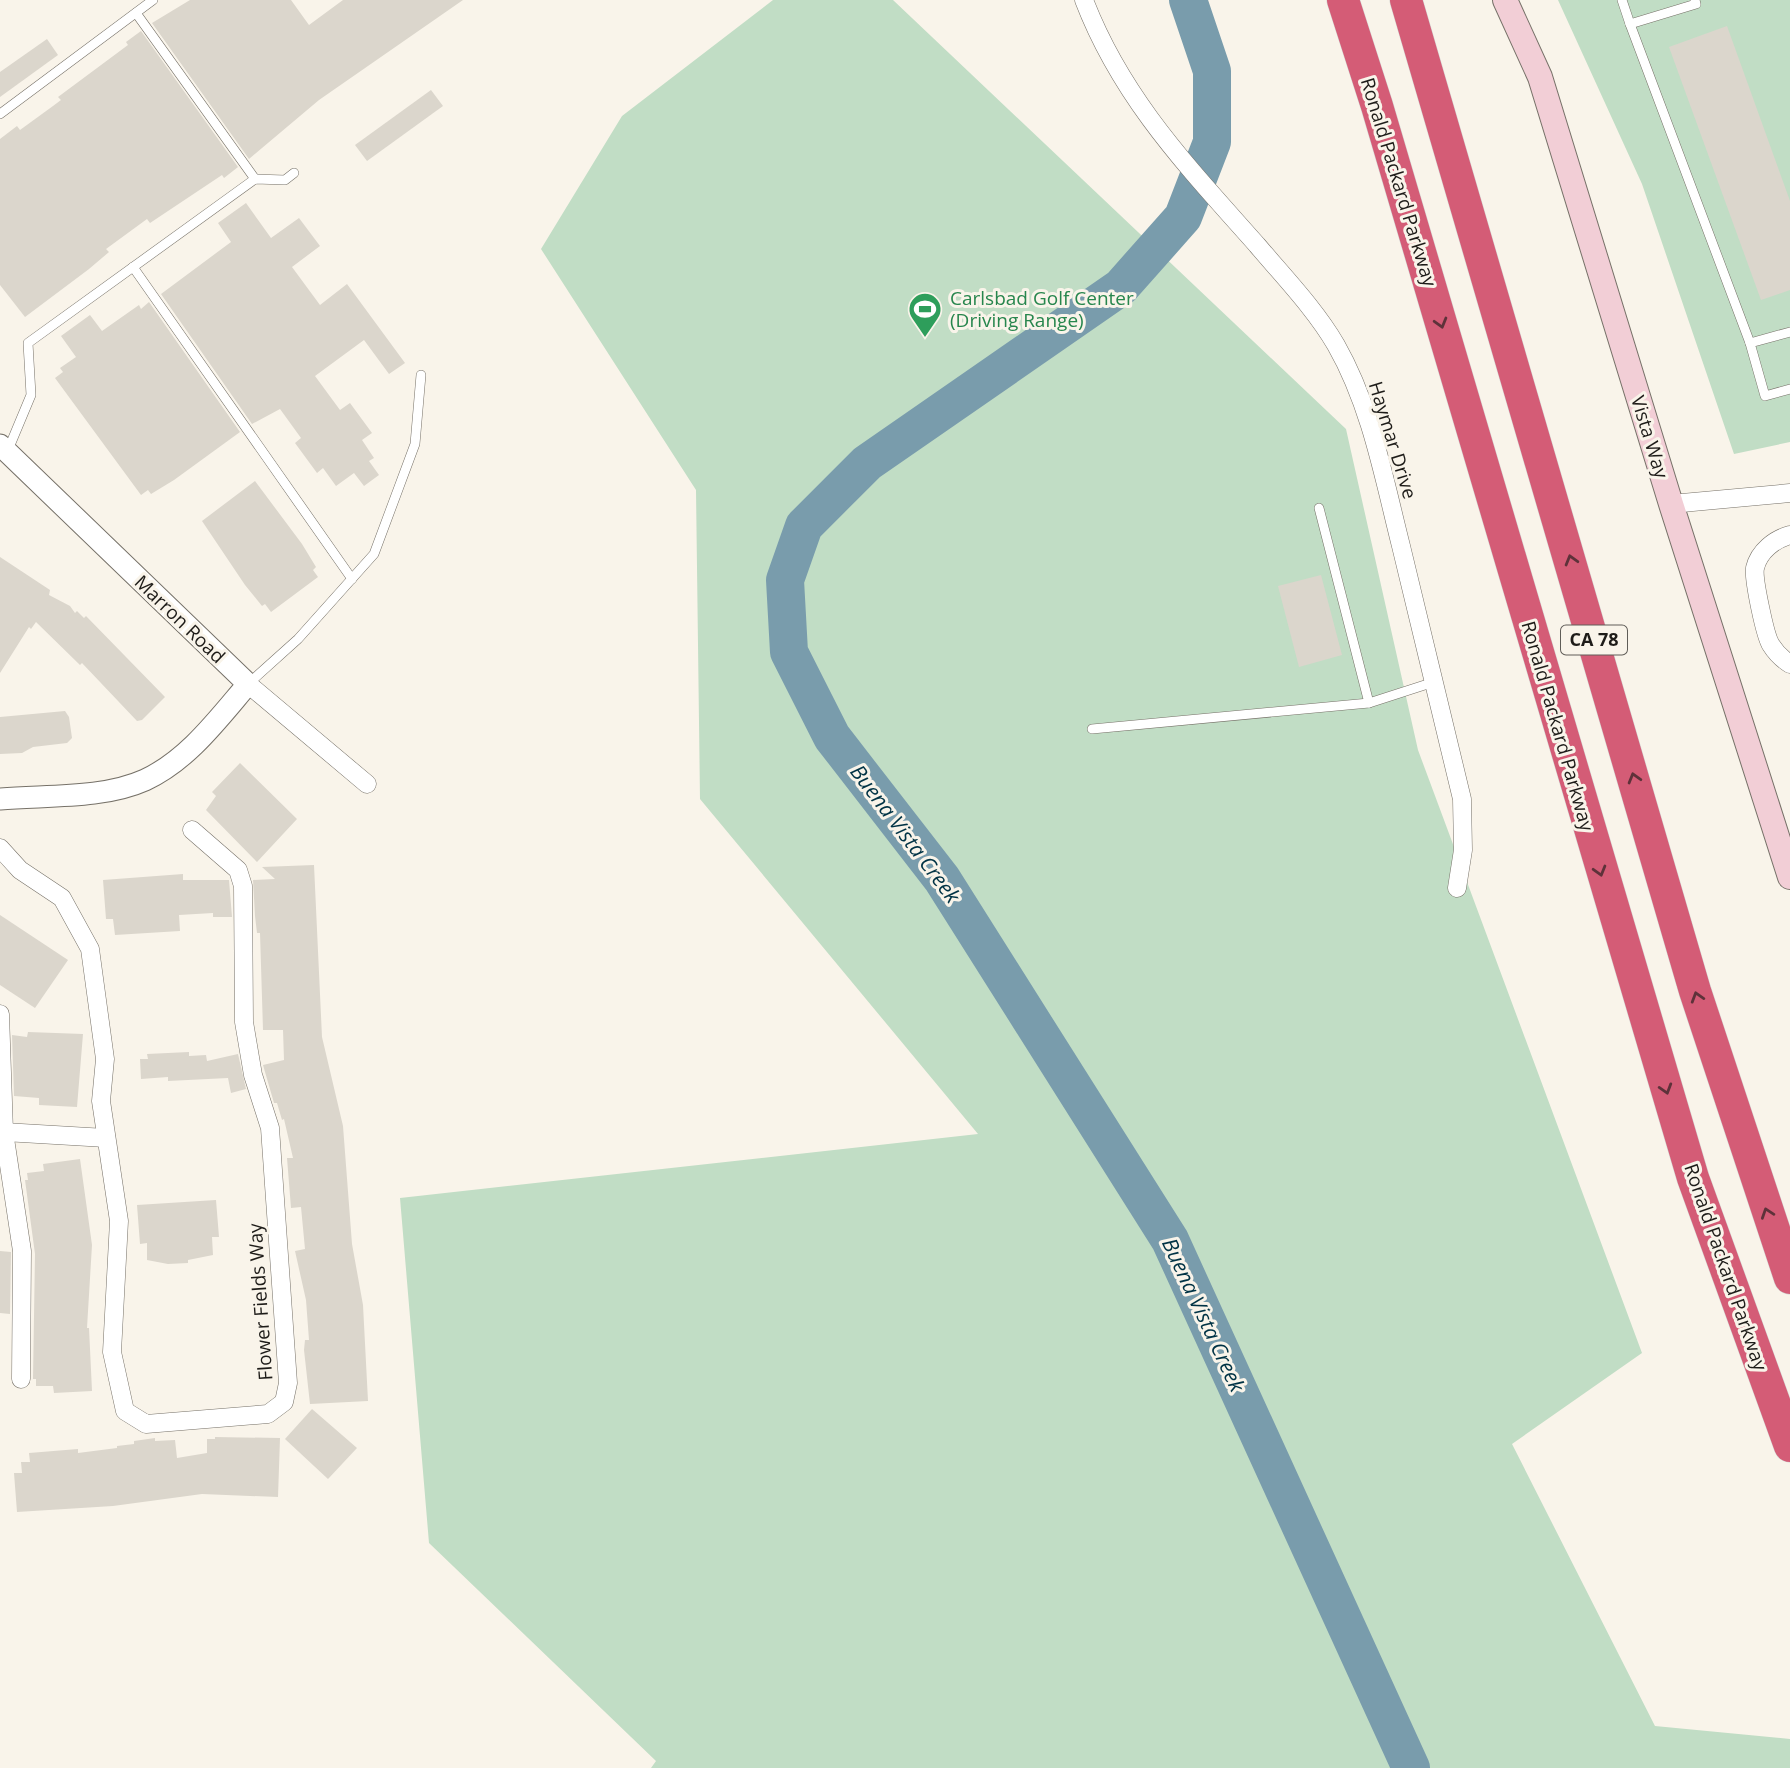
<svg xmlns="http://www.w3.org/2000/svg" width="1790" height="1768" viewBox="0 0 1790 1768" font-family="'Open Sans',sans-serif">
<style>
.green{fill:#c1ddc5}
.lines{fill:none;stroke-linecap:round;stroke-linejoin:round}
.river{stroke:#799cac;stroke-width:38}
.building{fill:#dbd6cc}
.service-casing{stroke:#767168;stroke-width:10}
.minor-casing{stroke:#767168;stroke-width:19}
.tertiary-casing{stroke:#767168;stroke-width:23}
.secondary-casing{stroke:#767168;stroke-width:26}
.motorway-casing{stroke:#d2d2d1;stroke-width:33}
.service{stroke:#fff;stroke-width:9}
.minor{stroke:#fff;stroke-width:18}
.tertiary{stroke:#fff;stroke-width:21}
.secondary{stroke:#f2ced6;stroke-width:24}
.motorway{stroke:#d45c76;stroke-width:32}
.oneway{stroke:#5e323a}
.labels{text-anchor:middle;stroke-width:6;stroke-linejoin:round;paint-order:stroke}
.shield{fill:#f9f4ea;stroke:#605d58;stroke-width:2}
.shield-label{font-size:18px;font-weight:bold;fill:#1e1c19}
.street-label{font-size:19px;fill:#1e1c19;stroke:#f9f4ea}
.leisure-label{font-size:19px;fill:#27864d;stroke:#f9f4ea;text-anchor:start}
.water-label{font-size:21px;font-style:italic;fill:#003345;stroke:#f9f4ea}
</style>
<rect width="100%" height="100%" fill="#f9f4ea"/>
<g class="green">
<path d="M773 0H893L1346 429 1418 750 1642 1353 1512 1444 1655 1726 1790 1739V1768H651L656 1761 429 1543 400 1198 978 1134 700 799 696 490 541 249 622 116Z"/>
<path d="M1558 0H1790V442L1734 454 1642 184Z"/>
</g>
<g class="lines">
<path class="river" d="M1188 0 1212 71V142L1183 217 1121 287 867 463 804 526 785 580 789 652 832 737 942 879 1170 1240 1411 1768"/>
</g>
<g class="building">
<path d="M190 0H291L309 25 343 0H463L319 100 249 159 152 23Z"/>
<path d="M1727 26 1790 201V290L1761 300 1669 47Z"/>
<path d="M141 31 238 167 224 178 222 175 150 223 147 219 106 249 109 252 89 269 25 317 0 285V139L17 126 20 130 53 106 61 100 58 97 128 45 126 42Z"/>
<path d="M47 39 58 55 0 97V72Z"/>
<path d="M431 90 443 106 367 161 355 145Z"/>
<path d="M246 203 271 238 299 218 320 246 292 267 320 305 347 284 405 363 389 374 364 340 315 376 340 410 350 403 372 433 362 440 374 458 369 461 379 475 364 486 354 473 336 486 323 468 317 473 295 443 301 438 280 409 252 424 161 294 231 242 218 223Z"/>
<path d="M149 302 240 432 174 480 151 494 148 490 141 495 55 378 63 372 60 368 76 357 61 336 90 315 102 331 139 305 141 309Z"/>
<path d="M255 481 302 544 316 567 313 570 318 577 271 612 265 604 262 606 245 585 202 521Z"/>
<path d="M0 557 50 590 49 595 70 606 75 613 77 611 84 618 86 616 165 697 142 720 137 721 82 663 80 665 36 622 31 629 29 627 0 673Z"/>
<path d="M1321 575 1342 655 1299 667 1278 586Z"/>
<path d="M65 711 69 717 72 738 67 743 33 747 22 753 0 754V717Z"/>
<path d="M240 763 297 819 257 862 206 810 216 796 212 792Z"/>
<path d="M314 865 322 1037 343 1126 352 1244 363 1305 368 1401 310 1404 304 1350 305 1340H309L306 1300 295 1251 305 1249 301 1207 291 1208 287 1158H293L284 1119 282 1120 277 1103H274L263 1065 284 1060 283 1030H263L260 933H257L255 916 253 880 275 879 262 867Z"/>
<path d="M183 874V880H229L232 917H213V913L179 915 180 931 115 935 113 919H106L103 880Z"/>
<path d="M0 915 68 960 35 1008 0 985Z"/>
<path d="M28 1032 83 1034 77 1107 39 1105V1098L14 1096 12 1035 27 1037Z"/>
<path d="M189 1052V1056L206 1055 207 1061 238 1054 246 1089 231 1093 228 1078 168 1081V1077L141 1079 140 1059H148L147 1054Z"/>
<path d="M80 1159 92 1245 87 1328H89L92 1391 54 1393 53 1386H36V1379H33L35 1254 25 1180H28L27 1173 44 1171 43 1164Z"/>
<path d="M216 1200 219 1237H212L213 1255 188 1260V1263L168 1264 147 1260V1243L140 1244 137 1205Z"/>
<path d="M0 1251 11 1252 10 1314 0 1313Z"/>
<path d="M312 1409 357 1448 328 1479 285 1439Z"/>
<path d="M215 1437 280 1438 278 1497 202 1494 113 1506 17 1512 14 1473H22L21 1462H30L29 1453 78 1449V1453L117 1448V1446L134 1444V1441L155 1438V1441L175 1440 177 1458 207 1453V1439H215Z"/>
</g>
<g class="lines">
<defs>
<g id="service">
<path d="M1622 0 1630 24 1696 4 1695 0"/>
<path d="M136 13 255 179"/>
<path d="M1630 24 1750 343"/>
<path d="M0 114 153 0"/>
<path d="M133 267 352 579"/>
<path d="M1790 332 1750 343 1765 396 1790 389"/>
<path d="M8 450 31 395 28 343 255 179 285 180 294 173"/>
<path d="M1319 508 1369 703"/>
<path d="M248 684 298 639 374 554 415 444 421 375"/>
<path d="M1092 729 1369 703 1434 682"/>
</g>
<g id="minor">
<path d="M1084 0C1122 99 1188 167 1257 245 1284 277 1315 309 1336 345 1371 406 1384 479 1401 546 1421 630 1442 715 1462 799L1463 850 1457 888"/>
<path d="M1671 504 1790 493"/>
<path d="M1790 535C1775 539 1759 551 1755 568 1753 578 1765 636 1771 645 1776 653 1782 659 1790 664"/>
<path d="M248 684 367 784"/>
<path d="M0 848 20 870 62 898 90 949 105 1059 101 1101 119 1221 112 1352 125 1411 146 1424 268 1414 284 1402 288 1383 270 1128 253 1075 244 1022 243 886 238 870 192 830"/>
<path d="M0 1014 4 1132 22 1251 21 1379"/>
<path d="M4 1132 106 1138"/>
</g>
<path id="tertiary" d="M0 445 248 684C218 719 188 760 145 780 103 799 46 795 0 799"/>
<path id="secondary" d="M1505 0 1540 77 1671 504 1790 877"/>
<g id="motorway">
<path d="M1343 0 1377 106 1693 1178 1790 1446"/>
<path d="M1406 0 1695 991 1790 1278"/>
</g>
</defs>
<use href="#service" class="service-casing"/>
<use href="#minor" class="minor-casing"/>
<use href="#tertiary" class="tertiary-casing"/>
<use href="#secondary" class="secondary-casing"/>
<use href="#motorway" class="motorway-casing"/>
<use href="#service" class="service"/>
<use href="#minor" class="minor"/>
<use href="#tertiary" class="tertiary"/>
<use href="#secondary" class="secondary"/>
<use href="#motorway" class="motorway"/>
</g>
<defs><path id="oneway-chevron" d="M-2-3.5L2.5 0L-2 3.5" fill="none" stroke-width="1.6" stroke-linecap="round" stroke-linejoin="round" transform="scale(1.75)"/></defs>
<g class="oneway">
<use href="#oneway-chevron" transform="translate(1441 323) rotate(74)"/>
<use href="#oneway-chevron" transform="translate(1571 560) rotate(-106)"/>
<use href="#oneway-chevron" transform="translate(1634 778) rotate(-106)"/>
<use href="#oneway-chevron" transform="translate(1600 871) rotate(74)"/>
<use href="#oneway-chevron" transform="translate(1697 997) rotate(-107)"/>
<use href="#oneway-chevron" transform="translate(1666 1089) rotate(73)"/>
<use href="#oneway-chevron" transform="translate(1767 1213) rotate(-109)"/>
</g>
<defs>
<symbol id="stadium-pin" viewBox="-11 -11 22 30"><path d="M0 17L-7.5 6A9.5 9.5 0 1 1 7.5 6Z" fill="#2e9e5b" stroke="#f9f4ea"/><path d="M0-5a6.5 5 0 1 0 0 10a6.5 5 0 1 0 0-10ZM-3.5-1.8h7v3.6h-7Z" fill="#fff"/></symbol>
</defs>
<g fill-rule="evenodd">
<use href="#stadium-pin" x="906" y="290" width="38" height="52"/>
</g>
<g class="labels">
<rect class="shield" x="1561" y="625.5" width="66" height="29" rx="5"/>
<g class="shield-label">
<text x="1594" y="646">CA 78</text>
</g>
<g class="street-label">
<text transform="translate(1399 182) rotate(73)" y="7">Ronald Packard Parkway</text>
<text transform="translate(1650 437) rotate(73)" y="7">Vista Way</text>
<text transform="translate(1393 440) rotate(73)" y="7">Haymar Drive</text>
<text transform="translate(180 619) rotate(44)" y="7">Marron Road</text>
<text transform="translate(1558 726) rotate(74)" y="7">Ronald Packard Parkway</text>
<text transform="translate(1726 1267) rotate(71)" y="7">Ronald Packard Parkway</text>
<text transform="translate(260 1302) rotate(-94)" y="7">Flower Fields Way</text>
</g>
<g class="leisure-label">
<text x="950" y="305">Carlsbad Golf Center<tspan x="950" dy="22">(Driving Range)</tspan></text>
</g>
<g class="water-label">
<text transform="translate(905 834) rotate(53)" y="7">Buena Vista Creek</text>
<text transform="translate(1203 1315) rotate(65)" y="7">Buena Vista Creek</text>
</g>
</g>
</svg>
